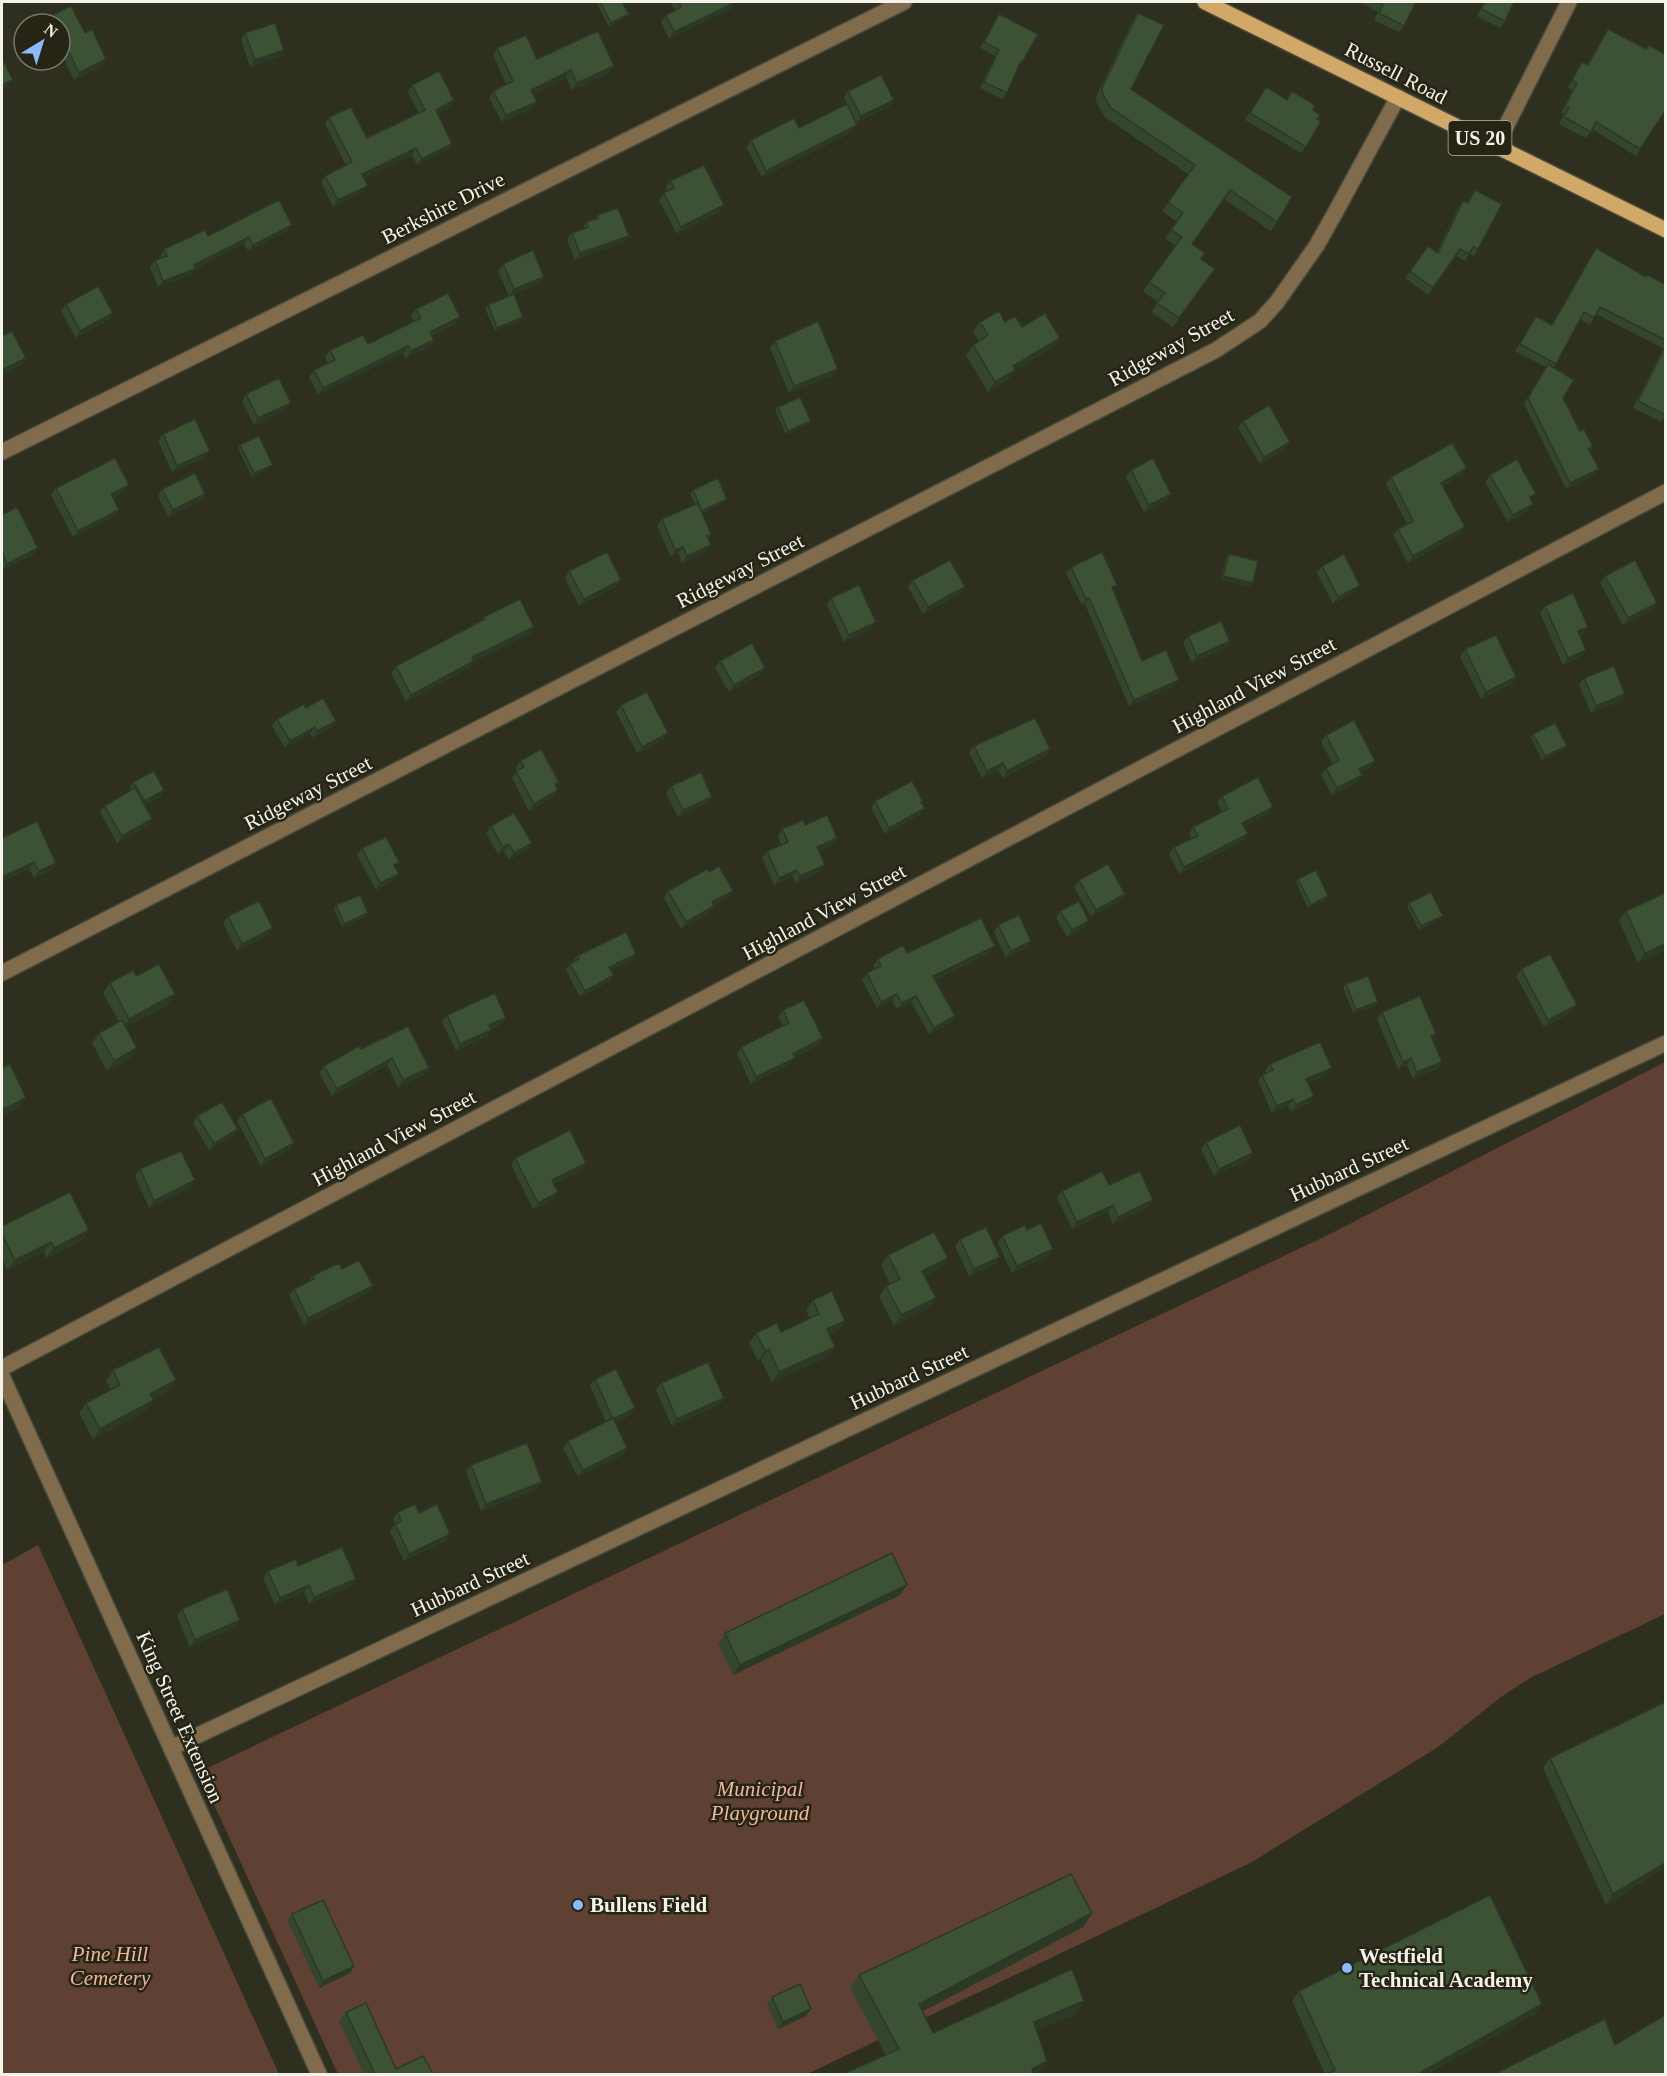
<svg xmlns="http://www.w3.org/2000/svg" width="1667" height="2076" viewBox="0 0 1667 2076" font-family="'Times New Roman',serif">
<style>
.green{fill:#5e4133}
.lines{fill:none;stroke-linecap:round;stroke-linejoin:round}
.street-casing{stroke:#4a4a3b;stroke-width:18}
.primary-casing{stroke:#4a4a3b;stroke-width:18}
.street{stroke:#806c4d;stroke-width:15}
.primary{stroke:#d1a867;stroke-width:15}
.wall{fill:#34462e}
.shaded-wall{fill:#2b3925}
.building{fill:#3d5135;stroke:#2b3925;stroke-width:1.5}
.poi-dot{fill:#89bafc;stroke:#262515;stroke-width:2}
.labels{text-anchor:middle;stroke-width:5;stroke-linejoin:round;paint-order:stroke}
.shield{fill:#262515;stroke:#b6b5a9;stroke-width:1.5}
.shield-label{font-size:20px;font-weight:bold;fill:#f3f3e9}
.street-label{font-size:21px;fill:#f3f3e9;stroke:#262515}
.park-label{font-size:21px;font-style:italic;fill:#f3b697;stroke:#262515}
.poi-label{font-size:21px;font-weight:bold;fill:#f3f3e9;stroke:#262515;text-anchor:start}
</style>
<rect width="100%" height="100%" fill="#2f2f1f"/>
<g class="green">
<path d="M1665 1062V1614L1530 1678 1501 1697 1438 1747 1252 1862 807 2074H338L199 1772 1330 1234Z"/>
<path d="M38 1545 279 2074H2V1565Z"/>
</g>
<g class="lines">
<defs>
<g id="street">
<path d="M1496 146 1569 2"/>
<path d="M2 452 904 2"/>
<path d="M2 973 1216 350 1260 321 1277 302 1317 245 1335 213 1398 97"/>
<path d="M2 1368 1666 492"/>
<path d="M2 1376 319 2074"/>
<path d="M171 1748 1666 1043"/>
</g>
<path id="primary" d="M1205 2 1666 230"/>
</defs>
<use href="#street" class="street-casing"/>
<use href="#primary" class="primary-casing"/>
<use href="#street" class="street"/>
<use href="#primary" class="primary"/>
</g>
<g class="wall">
<path d="M596 2H622L626 17 609 27Z"/>
<path d="M672 2H735L731 9 669 39 661 22 666 15 675 10 671 3Z"/>
<path d="M1360 2H1416L1404 26 1399 32 1374 20 1378 12Z"/>
<path d="M1484 2H1514L1505 21 1500 28 1477 16Z"/>
<path d="M71 6 85 33 92 29 106 59 102 66 74 80 61 53 60 54V24H43L47 18Z"/>
<path d="M1138 13 1131 89 1277 222 1271 231 1224 199 1192 244 1201 259 1215 269 1173 327 1151 312 1158 302 1143 291 1176 246 1165 238 1177 222 1162 211 1188 174 1105 117 1097 104 1096 97 1132 22Z"/>
<path d="M999 14 1023 61 1018 68 1007 93 1002 99 980 88 995 56 980 48Z"/>
<path d="M1608 29 1645 49 1664 53 1665 50V111L1636 156 1592 129 1586 138 1559 124 1564 114 1561 113 1572 90 1568 87 1582 62 1587 65Z"/>
<path d="M245 33 279 57 250 67 241 40Z"/>
<path d="M497 48 537 59 614 66 609 73 572 90 566 77 533 94 532 109 502 122 489 98 493 91 506 84 493 55Z"/>
<path d="M412 85 454 100 450 107 438 113 452 144 448 150 417 165 412 155 364 178 363 192 333 207 321 182 325 176 346 165 325 124 329 117 367 138 419 113 408 92Z"/>
<path d="M1266 87 1287 99 1292 91 1313 110 1317 119 1306 147 1301 153 1245 120Z"/>
<path d="M848 91 889 107 856 123 852 132 762 177 746 147 751 140 799 128 847 104 844 98Z"/>
<path d="M670 181 719 212 677 234 659 200 664 193 667 191 665 187Z"/>
<path d="M1475 190 1478 249 1474 256 1469 254 1465 261 1456 256 1428 295 1405 278 1428 246 1437 252 1458 208 1463 201 1467 203Z"/>
<path d="M597 215 629 236 624 242 575 260 567 240 572 233 582 230 586 222 595 219Z"/>
<path d="M292 225 287 231 248 251 244 243 195 269 191 275 158 287 150 267 155 260 161 258 160 256 164 249 208 236Z"/>
<path d="M1596 248 1646 277 1665 284V416L1661 422 1633 408 1663 348 1596 314 1590 325 1580 319 1553 367 1563 398 1580 431 1593 447 1590 451 1599 469 1594 475 1566 489 1524 404 1546 367 1515 351 1536 316 1552 324Z"/>
<path d="M503 264 539 283 510 296 521 321 495 331 485 308 488 305 509 296 498 271Z"/>
<path d="M66 304 113 313 108 320 76 338 61 311Z"/>
<path d="M416 309 460 317 455 324 432 336 434 340 429 347 406 358 403 353 318 395 309 377 314 370 328 363 325 357 330 350 368 344 414 321 411 315Z"/>
<path d="M980 322H1005L1060 338 1053 348 1014 371 1008 380 988 392 966 355 973 345 979 341 973 332Z"/>
<path d="M775 341 833 376 789 393 770 348Z"/>
<path d="M246 394 286 409 254 425 242 401Z"/>
<path d="M778 407 811 421 808 424 786 434 775 410Z"/>
<path d="M1243 421 1286 449 1260 464 1238 428Z"/>
<path d="M163 434 205 458 172 472 158 441Z"/>
<path d="M240 445 273 465 270 468 252 477 238 448Z"/>
<path d="M1131 470 1171 494 1166 501 1144 512 1126 477Z"/>
<path d="M1462 475 1443 486 1465 527 1460 534 1408 563 1393 535 1398 529 1407 524 1386 484 1391 477Z"/>
<path d="M1490 475 1533 504 1528 511 1508 522 1485 482Z"/>
<path d="M56 488 124 492 113 498 114 517 73 537 51 495Z"/>
<path d="M162 489 205 494 201 501 168 517 158 496Z"/>
<path d="M693 490 727 499 725 502 702 513 711 534 708 539 706 552 682 563 678 553 671 557 657 526 662 519 695 504 690 494Z"/>
<path d="M2 515 33 555 2 570Z"/>
<path d="M1229 554 1253 583 1250 587 1221 580 1226 558Z"/>
<path d="M1322 566 1355 592 1333 604 1317 573Z"/>
<path d="M1071 567 1113 590 1142 661 1174 686 1129 706 1085 604 1082 605 1066 573Z"/>
<path d="M569 571 616 587 579 606 565 578Z"/>
<path d="M1605 576 1657 603 1652 610 1623 625 1600 583Z"/>
<path d="M913 580 965 587 960 594 923 614 908 587Z"/>
<path d="M831 598 871 629 844 642 827 605Z"/>
<path d="M1545 606 1583 634 1579 635 1581 657 1563 665 1540 613Z"/>
<path d="M484 617 534 627 530 634 474 661 469 668 406 702 391 673 396 666 481 621Z"/>
<path d="M1188 636 1226 648 1192 663 1183 643Z"/>
<path d="M1465 649 1516 677 1512 684 1481 699 1460 656Z"/>
<path d="M720 661 760 675 729 692 715 668Z"/>
<path d="M1584 678 1621 701 1591 713 1579 685Z"/>
<path d="M621 705 663 740 637 753 616 712Z"/>
<path d="M306 708 336 721 331 728 312 738 310 734 285 748 272 726 277 719Z"/>
<path d="M1533 734 1567 746 1564 749 1542 760 1531 737Z"/>
<path d="M1326 735 1375 761 1370 768 1361 772 1363 775 1358 782 1332 795 1321 775 1326 768 1333 764 1321 742Z"/>
<path d="M974 746 1046 756 1003 778 998 770 982 778 969 753Z"/>
<path d="M520 761 553 797 529 811 512 778 517 771 516 768Z"/>
<path d="M133 782 164 790 160 797 145 805 152 819 148 826 117 843 100 812 104 806 130 791 129 789Z"/>
<path d="M671 786 712 797 707 803 678 817 666 793Z"/>
<path d="M1222 796 1273 807 1269 813 1244 826 1248 834 1244 840 1179 874 1169 854 1174 847 1192 839 1189 834 1193 827 1222 812 1217 802Z"/>
<path d="M875 801H923L922 803 920 815 885 834 871 808Z"/>
<path d="M805 825 837 838 832 845 818 851 820 872 796 883 792 876 774 885 762 858 767 851 781 845 778 836 782 829Z"/>
<path d="M491 826 532 843 527 850 509 860 504 851 498 854 486 833Z"/>
<path d="M2 838 52 870 34 878 29 869 2 882Z"/>
<path d="M362 848 396 868 394 881 376 890 357 855Z"/>
<path d="M1298 879 1326 899 1308 908 1296 882Z"/>
<path d="M1079 880 1120 901 1091 917 1074 887Z"/>
<path d="M668 891 728 898 714 905 710 913 681 929 664 898Z"/>
<path d="M1665 893V951L1638 963 1619 921 1626 911Z"/>
<path d="M1409 903 1440 919 1419 930 1407 906Z"/>
<path d="M336 905 366 917 342 927 334 909Z"/>
<path d="M1060 911 1089 921 1084 928 1067 937 1056 918Z"/>
<path d="M228 916 268 935 237 951 223 923Z"/>
<path d="M998 925 1026 948 1006 958 994 932Z"/>
<path d="M991 952 935 980 955 1016 950 1023 929 1034 911 1002 897 1009 892 1000 877 1008 862 980 867 973 875 969 873 966 878 959Z"/>
<path d="M636 954 632 960 611 970 614 975 610 981 580 997 566 970 577 956Z"/>
<path d="M1521 969 1572 1012 1544 1027 1516 976Z"/>
<path d="M136 976 168 1005 126 1027 137 1048 130 1059 107 1071 92 1043 99 1033 119 1022 103 993 110 983Z"/>
<path d="M1346 984 1378 1002 1375 1006 1353 1013 1343 987Z"/>
<path d="M783 1010 823 1038 819 1045 795 1057 790 1064 751 1084 737 1054 741 1047 783 1026 778 1017Z"/>
<path d="M1382 1012 1432 1039 1437 1069 1413 1079 1407 1065 1398 1069 1377 1019Z"/>
<path d="M447 1015 501 1025 491 1029 487 1037 456 1051 442 1022Z"/>
<path d="M361 1049 429 1068 424 1075 398 1087 387 1065 332 1096 319 1073 324 1066Z"/>
<path d="M1270 1064 1327 1074 1308 1083 1314 1096 1310 1103 1291 1112 1288 1106 1272 1113 1258 1081 1262 1075 1266 1073 1265 1071Z"/>
<path d="M242 1114 294 1143 289 1150 261 1166 237 1121Z"/>
<path d="M197 1116 233 1136 209 1150 193 1123Z"/>
<path d="M1206 1142 1253 1153 1248 1160 1214 1176 1201 1149Z"/>
<path d="M515 1158 586 1163 582 1170 554 1184V1199L533 1209 511 1165Z"/>
<path d="M140 1169 191 1187 149 1208 135 1176Z"/>
<path d="M1109 1185 1153 1200 1149 1207 1113 1224 1108 1212 1072 1229 1057 1197 1062 1191Z"/>
<path d="M2 1226 82 1240 46 1258 44 1252 7 1270 2 1258Z"/>
<path d="M1027 1230 1048 1256 1012 1273 998 1243 1002 1236Z"/>
<path d="M960 1239 996 1264 969 1276 955 1246Z"/>
<path d="M888 1255 948 1258 940 1269 925 1276 936 1298 929 1308 894 1326 879 1296 886 1286 890 1284 881 1265Z"/>
<path d="M342 1269 373 1286 368 1293 304 1325 289 1295 294 1289 308 1282 312 1276Z"/>
<path d="M813 1300 845 1321 838 1331 830 1335 828 1357 772 1382 761 1360 758 1361 749 1343 756 1333 781 1332 810 1319 806 1310Z"/>
<path d="M113 1370 169 1391 153 1399 154 1400 146 1411 93 1439 79 1413 86 1403 111 1390 106 1381Z"/>
<path d="M595 1379 630 1415 615 1423 623 1455 578 1477 563 1448 568 1441 606 1422 590 1386Z"/>
<path d="M661 1383 724 1398 719 1405 672 1426 656 1390Z"/>
<path d="M471 1465 538 1489 481 1511 466 1472Z"/>
<path d="M398 1512 419 1513 450 1534 446 1541 404 1561 390 1531 395 1524 393 1519Z"/>
<path d="M298 1566 356 1579 351 1586 309 1604 304 1592 275 1605 263 1578 268 1571Z"/>
<path d="M900 1595 733 1675 718 1644 725 1633Z"/>
<path d="M182 1609 236 1627 190 1647 177 1616Z"/>
<path d="M1550 1758 1665 1868 1606 1905 1543 1768Z"/>
<path d="M1092 1913 1083 1927 923 2011 933 2033 1075 2015 1037 2030 1047 2061 1038 2074 886 2055 850 1988 859 1975Z"/>
<path d="M292 1914 354 1966 350 1973 319 1988 288 1921Z"/>
<path d="M1299 1991 1542 2004 1535 2014 1428 2074H1325L1292 2001Z"/>
<path d="M772 1997 811 2009 806 2016 778 2029 767 2004Z"/>
<path d="M346 2012 396 2069 433 2074H364L339 2021Z"/>
</g>
<g class="shaded-wall">
<path d="M736 2 731 9 669 39 674 32Z"/>
<path d="M629 14 626 17 609 27 611 23Z"/>
<path d="M284 50 279 57 250 67 255 60Z"/>
<path d="M106 59 102 66 74 80 79 73Z"/>
<path d="M614 66 609 73 572 90 577 83Z"/>
<path d="M571 70 566 77 526 97 531 90Z"/>
<path d="M13 80 8 86 2 90V85Z"/>
<path d="M454 100 450 107 432 116 436 110Z"/>
<path d="M894 100 889 107 856 123 861 116Z"/>
<path d="M537 102 532 109 502 122 506 115Z"/>
<path d="M857 125 852 132 762 177 766 171Z"/>
<path d="M452 144 448 150 417 165 422 159Z"/>
<path d="M416 148 412 155 357 181 362 174Z"/>
<path d="M368 186 363 192 333 207 338 200Z"/>
<path d="M724 205 719 212 677 234 681 227Z"/>
<path d="M292 225 287 231 248 251 253 245Z"/>
<path d="M629 236 624 242 575 260 580 253Z"/>
<path d="M249 237 244 243 192 270 195 269 191 275 158 287 163 281Z"/>
<path d="M544 277 539 283 509 296 514 289Z"/>
<path d="M113 313 108 320 76 338 80 331Z"/>
<path d="M460 317 455 324 425 339 430 332Z"/>
<path d="M523 317 521 321 495 331 497 328Z"/>
<path d="M1060 338 1053 348 1014 371 1008 380 988 392 995 382 1013 366Z"/>
<path d="M434 340 429 347 406 358 411 351Z"/>
<path d="M408 346 403 353 318 395 323 388Z"/>
<path d="M26 358 22 365 2 375V370Z"/>
<path d="M838 369 833 376 789 393 794 386Z"/>
<path d="M291 403 286 409 254 425 258 418Z"/>
<path d="M811 421 808 424 786 434 788 431Z"/>
<path d="M1290 442 1286 449 1260 464 1264 457Z"/>
<path d="M210 451 205 458 172 472 177 466Z"/>
<path d="M273 465 270 468 252 477 254 473Z"/>
<path d="M1467 468 1462 475 1436 490 1441 483Z"/>
<path d="M1599 469 1594 475 1566 489 1570 483Z"/>
<path d="M129 485 124 492 106 501 111 494Z"/>
<path d="M205 494 201 501 168 517 173 510Z"/>
<path d="M1171 494 1166 501 1144 512 1149 505Z"/>
<path d="M727 499 725 502 700 514 702 511Z"/>
<path d="M1533 504 1528 511 1508 522 1513 515Z"/>
<path d="M119 510 114 517 73 537 78 531Z"/>
<path d="M1465 527 1460 534 1408 563 1413 556Z"/>
<path d="M711 545 706 552 682 563 687 556Z"/>
<path d="M683 547 678 553 671 557 675 550Z"/>
<path d="M38 548 33 555 2 570 7 564Z"/>
<path d="M1223 576 1253 583 1250 587 1221 580Z"/>
<path d="M621 580 616 587 579 606 584 599Z"/>
<path d="M1360 586 1355 592 1333 604 1338 597Z"/>
<path d="M965 587 960 594 923 614 928 607Z"/>
<path d="M1089 598 1085 604 1082 605 1086 599Z"/>
<path d="M1657 603 1652 610 1623 625 1628 618Z"/>
<path d="M876 622 871 629 844 642 849 635Z"/>
<path d="M534 627 530 634 467 664 472 657Z"/>
<path d="M1588 627 1583 634 1573 638 1578 631Z"/>
<path d="M1230 641 1226 648 1192 663 1197 656Z"/>
<path d="M1586 650 1581 657 1563 665 1568 658Z"/>
<path d="M474 661 469 668 406 702 411 695Z"/>
<path d="M765 668 760 675 729 692 734 685Z"/>
<path d="M1516 677 1512 684 1481 699 1486 692Z"/>
<path d="M1179 680 1174 686 1129 706 1134 700Z"/>
<path d="M1625 694 1621 701 1591 713 1596 706Z"/>
<path d="M336 721 331 728 312 738 317 731Z"/>
<path d="M315 727 310 734 285 748 290 741Z"/>
<path d="M668 733 663 740 637 753 642 747Z"/>
<path d="M1567 746 1564 749 1542 760 1545 756Z"/>
<path d="M1050 749 1046 756 1003 778 1007 771Z"/>
<path d="M1375 761 1370 768 1355 775 1359 769Z"/>
<path d="M1003 763 998 770 982 778 987 771Z"/>
<path d="M1363 775 1358 782 1332 795 1337 788Z"/>
<path d="M164 790 160 797 140 808 145 801Z"/>
<path d="M558 790 553 797 529 811 534 804Z"/>
<path d="M712 797 707 803 678 817 683 810Z"/>
<path d="M1273 807 1269 813 1238 829 1242 823Z"/>
<path d="M925 808 920 815 885 834 889 828Z"/>
<path d="M152 819 148 826 117 843 122 836Z"/>
<path d="M1248 834 1244 840 1179 874 1184 867Z"/>
<path d="M837 838 832 845 812 854 817 847Z"/>
<path d="M532 843 527 850 509 860 514 853Z"/>
<path d="M509 844 504 851 498 854 503 847Z"/>
<path d="M34 862 29 869 2 882V877Z"/>
<path d="M56 863 52 870 34 878 39 871Z"/>
<path d="M825 865 820 872 796 883 800 876Z"/>
<path d="M797 870 792 876 774 885 779 878Z"/>
<path d="M399 874 394 881 376 890 380 883Z"/>
<path d="M733 891 728 898 708 909 712 902Z"/>
<path d="M1125 894 1120 901 1091 917 1096 910Z"/>
<path d="M1328 896 1326 899 1308 908 1311 905Z"/>
<path d="M714 906 710 913 681 929 686 922Z"/>
<path d="M368 913 366 917 342 927 344 924Z"/>
<path d="M1443 916 1440 919 1419 930 1421 926Z"/>
<path d="M1089 921 1084 928 1067 937 1072 930Z"/>
<path d="M273 928 268 935 237 951 242 944Z"/>
<path d="M1031 941 1026 948 1006 958 1011 951Z"/>
<path d="M1665 944V951L1638 963 1645 953Z"/>
<path d="M995 946 991 952 928 983 933 976Z"/>
<path d="M636 954 632 960 605 973 609 967Z"/>
<path d="M614 975 610 981 580 997 585 991Z"/>
<path d="M175 994 168 1005 122 1029 129 1019Z"/>
<path d="M897 994 892 1000 877 1008 881 1002Z"/>
<path d="M916 996 911 1002 897 1009 902 1003Z"/>
<path d="M1378 1002 1375 1006 1353 1013 1356 1010Z"/>
<path d="M1577 1005 1572 1012 1544 1027 1548 1020Z"/>
<path d="M955 1016 950 1023 929 1034 934 1028Z"/>
<path d="M506 1018 501 1025 484 1032 489 1025Z"/>
<path d="M491 1030 487 1037 456 1051 460 1044Z"/>
<path d="M823 1038 819 1045 788 1060 793 1054Z"/>
<path d="M137 1048 130 1059 107 1071 114 1061Z"/>
<path d="M392 1058 387 1065 332 1096 337 1089Z"/>
<path d="M795 1058 790 1064 751 1084 756 1077Z"/>
<path d="M1411 1058 1407 1065 1398 1069 1403 1062Z"/>
<path d="M1442 1062 1437 1069 1413 1079 1417 1072Z"/>
<path d="M429 1068 424 1075 398 1087 403 1080Z"/>
<path d="M1332 1068 1327 1074 1301 1086 1306 1079Z"/>
<path d="M1314 1096 1310 1103 1291 1112 1296 1105Z"/>
<path d="M26 1098 19 1108 2 1117V1110Z"/>
<path d="M1293 1099 1288 1106 1272 1113 1277 1106Z"/>
<path d="M238 1129 233 1136 209 1150 214 1144Z"/>
<path d="M294 1143 289 1150 261 1166 265 1159Z"/>
<path d="M1253 1153 1248 1160 1214 1176 1219 1169Z"/>
<path d="M586 1163 582 1170 548 1187 552 1180Z"/>
<path d="M195 1180 191 1187 149 1208 154 1201Z"/>
<path d="M558 1192 554 1199 533 1209 538 1203Z"/>
<path d="M1153 1200 1149 1207 1113 1224 1118 1217Z"/>
<path d="M1113 1205 1108 1212 1072 1229 1077 1222Z"/>
<path d="M89 1230 82 1240 46 1258 54 1248Z"/>
<path d="M51 1242 44 1252 7 1270 15 1260Z"/>
<path d="M1053 1249 1048 1256 1012 1273 1017 1266Z"/>
<path d="M1000 1257 996 1264 969 1276 974 1269Z"/>
<path d="M948 1258 940 1269 915 1281 922 1271Z"/>
<path d="M373 1286 368 1293 304 1325 308 1318Z"/>
<path d="M936 1298 929 1308 894 1326 901 1315Z"/>
<path d="M845 1321 838 1331 820 1339 827 1329Z"/>
<path d="M835 1347 828 1357 772 1382 779 1372Z"/>
<path d="M769 1349 761 1360 758 1361 765 1351Z"/>
<path d="M176 1380 169 1391 143 1404 150 1394Z"/>
<path d="M724 1398 719 1405 672 1426 677 1419Z"/>
<path d="M154 1400 146 1411 93 1439 100 1429Z"/>
<path d="M635 1408 630 1415 608 1426 613 1419Z"/>
<path d="M627 1448 623 1455 578 1477 583 1470Z"/>
<path d="M542 1482 538 1489 481 1511 486 1504Z"/>
<path d="M450 1534 446 1541 404 1561 409 1554Z"/>
<path d="M356 1579 351 1586 309 1604 314 1597Z"/>
<path d="M309 1585 304 1592 275 1605 280 1598Z"/>
<path d="M907 1585 900 1595 733 1675 740 1665Z"/>
<path d="M240 1620 236 1627 190 1647 195 1640Z"/>
<path d="M1665 1863V1868L1606 1905 1613 1894Z"/>
<path d="M1092 1913 1083 1927 910 2018 919 2004Z"/>
<path d="M354 1966 350 1973 319 1988 323 1981Z"/>
<path d="M1084 2001 1075 2015 1025 2035 1034 2022Z"/>
<path d="M1542 2004 1535 2014 1428 2074H1418Z"/>
<path d="M811 2009 806 2016 778 2029 783 2022Z"/>
<path d="M1047 2061 1037 2074H1027L1032 2069Z"/>
</g>
<g class="building">
<path d="M600 2H622L629 14 611 23Z"/>
<path d="M679 2H736L674 32 666 15 681 7Z"/>
<path d="M1376 2H1416L1404 26 1379 13 1383 5Z"/>
<path d="M1485 2H1514L1505 21 1481 9Z"/>
<path d="M71 6 85 33 92 29 106 59 79 73 66 46 63 48 60 43V24H51L47 18Z"/>
<path d="M1138 13 1164 25 1131 89 1292 197 1277 222 1230 190 1192 244 1205 253 1201 259 1215 269 1179 318 1157 303 1165 293 1149 282 1182 237 1171 230 1183 213 1168 202 1195 165 1111 108 1103 95 1102 88Z"/>
<path d="M999 14 1038 34 1023 61H1021L1007 93 984 82 999 50 984 42Z"/>
<path d="M275 23 284 50 255 60 245 33Z"/>
<path d="M1608 29 1646 49 1649 45 1664 54 1665 51V111L1640 149 1596 122 1591 132 1564 117 1569 108 1565 106 1577 83 1572 80 1582 62 1588 65Z"/>
<path d="M598 31 614 66 577 83 571 70 531 90 537 102 506 115 493 91 513 81 497 48 526 35 537 59Z"/>
<path d="M2 58 13 80 2 85Z"/>
<path d="M439 71 454 100 436 110 452 144 422 159 416 148 362 174 368 186 338 200 325 176 352 162 329 117 351 107 367 138 425 110 412 85Z"/>
<path d="M881 75 894 100 861 116 848 91Z"/>
<path d="M1266 87 1287 100 1292 91 1315 105 1313 110 1320 115 1317 119 1321 121 1306 147 1250 113Z"/>
<path d="M847 104 857 125 766 171 751 140 794 118 799 128Z"/>
<path d="M704 165 724 205 681 227 664 193 674 188 670 181Z"/>
<path d="M1475 190 1502 204 1478 249 1473 247 1469 254 1460 249 1433 288 1410 271 1428 246 1438 253 1463 201 1468 203Z"/>
<path d="M279 200 292 225 253 245 249 237 194 265 195 269 163 281 155 260 167 256 164 249 205 230 208 236Z"/>
<path d="M618 208 629 236 580 253 572 233 588 227 586 222 598 218 597 215Z"/>
<path d="M1596 248 1646 277 1647 275 1665 284V340L1600 307 1594 318 1584 312 1556 364 1520 344 1536 316 1552 325Z"/>
<path d="M533 250 544 277 514 289 503 264Z"/>
<path d="M98 286 113 313 80 331 66 304Z"/>
<path d="M448 293 460 317 430 332 434 340 411 351 408 346 323 388 314 370 335 360 330 350 363 335 368 344 421 318 416 309Z"/>
<path d="M514 294 523 317 497 328 488 305Z"/>
<path d="M999 311 1005 322 1015 316 1022 327 1045 313 1060 338 1013 366 1015 370 995 382 973 345 988 335 980 322Z"/>
<path d="M818 321 838 369 794 386 775 341Z"/>
<path d="M12 331 26 358 2 370V336Z"/>
<path d="M1665 347V415L1638 401Z"/>
<path d="M1548 364 1574 380 1563 398 1580 431 1584 429 1593 447 1588 449 1599 469 1570 483 1528 398Z"/>
<path d="M279 378 291 403 258 418 246 394Z"/>
<path d="M800 397 811 421 788 431 778 407Z"/>
<path d="M1269 405 1290 442 1264 457 1243 421Z"/>
<path d="M195 419 210 451 177 466 163 434Z"/>
<path d="M259 436 273 465 254 473 240 445Z"/>
<path d="M1452 443 1467 468 1441 483 1465 527 1413 556 1398 529 1413 521 1391 477Z"/>
<path d="M115 458 129 485 111 494 119 510 78 531 56 488Z"/>
<path d="M1153 458 1171 494 1149 505 1131 470Z"/>
<path d="M1517 459 1536 494 1530 497 1533 504 1513 515 1490 475Z"/>
<path d="M195 473 205 494 173 510 162 489Z"/>
<path d="M718 478 727 499 702 511 693 490Z"/>
<path d="M698 503 711 534 707 536 711 545 687 556 683 547 675 550 662 519Z"/>
<path d="M17 507 38 548 7 564 2 552V515Z"/>
<path d="M607 552 621 580 584 599 569 571Z"/>
<path d="M1102 552 1117 585 1112 587 1142 661 1166 650 1179 680 1134 700 1089 598 1086 599 1071 567Z"/>
<path d="M1229 554 1258 561 1253 583 1223 576Z"/>
<path d="M1344 554 1360 586 1338 597 1322 566Z"/>
<path d="M950 560 965 587 928 607 913 580Z"/>
<path d="M1635 560 1657 603 1628 618 1605 576Z"/>
<path d="M859 585 876 622 849 635 831 598Z"/>
<path d="M1573 593 1588 627 1578 631 1586 650 1568 658 1545 606Z"/>
<path d="M520 599 534 627 472 657 474 661 411 695 396 666 485 619 484 617Z"/>
<path d="M1221 621 1230 641 1197 656 1188 636Z"/>
<path d="M1496 635 1516 677 1486 692 1465 649Z"/>
<path d="M752 643 765 668 734 685 720 661Z"/>
<path d="M1614 666 1625 694 1596 706 1584 678Z"/>
<path d="M647 692 668 733 642 747 621 705Z"/>
<path d="M323 698 336 721 317 731 315 727 290 741 277 719 304 704 306 708Z"/>
<path d="M1035 718 1050 749 1007 771 1003 763 987 771 974 746Z"/>
<path d="M1354 720 1375 761 1359 769 1363 775 1337 788 1326 768 1339 760 1326 735Z"/>
<path d="M1555 723 1567 746 1545 756 1533 734Z"/>
<path d="M541 749 559 782 555 784 558 790 534 804 516 771 524 767 520 761Z"/>
<path d="M154 771 164 790 145 801 133 782Z"/>
<path d="M701 772 712 797 683 810 671 786Z"/>
<path d="M1258 777 1273 807 1242 823 1248 834 1184 867 1174 847 1198 836 1193 827 1228 809 1222 796Z"/>
<path d="M912 781 923 801 921 802 925 808 889 828 875 801Z"/>
<path d="M135 788 152 819 122 836 104 806Z"/>
<path d="M514 813 532 843 514 853 509 844 503 847 491 826Z"/>
<path d="M827 815 837 838 817 847 825 865 800 876 797 870 779 878 767 851 788 842 782 829 803 820 805 825Z"/>
<path d="M37 821 56 863 39 871 34 862 2 877V838Z"/>
<path d="M386 837 399 862 394 865 399 874 380 883 362 848Z"/>
<path d="M1108 864 1125 894 1096 910 1079 880Z"/>
<path d="M719 866 733 891 712 902 714 906 686 922 668 891 707 869 709 872Z"/>
<path d="M1316 870 1328 896 1311 905 1298 879Z"/>
<path d="M1431 892 1443 916 1421 926 1409 903Z"/>
<path d="M1665 893V944L1645 953 1626 911Z"/>
<path d="M360 895 368 913 344 924 336 905Z"/>
<path d="M259 901 273 928 242 944 228 916Z"/>
<path d="M1079 901 1089 921 1072 930 1060 911Z"/>
<path d="M1019 915 1031 941 1011 951 998 925Z"/>
<path d="M981 918 995 946 933 976 955 1016 934 1028 916 996 902 1003 897 994 881 1002 867 973 881 966 878 959 903 945 907 953Z"/>
<path d="M626 932 636 954 609 967 614 975 585 991 570 964 579 959 577 956Z"/>
<path d="M1550 954 1577 1005 1548 1020 1521 969Z"/>
<path d="M159 964 175 994 129 1019 110 983 133 970 136 976Z"/>
<path d="M1368 976 1378 1002 1356 1010 1346 984Z"/>
<path d="M495 993 506 1018 489 1025 491 1030 460 1044 447 1015Z"/>
<path d="M1420 996 1436 1034 1431 1036 1442 1062 1417 1072 1411 1058 1403 1062 1382 1012Z"/>
<path d="M804 1000 823 1038 793 1054 795 1058 756 1077 741 1047 789 1023 783 1010Z"/>
<path d="M122 1020 137 1048 114 1061 99 1033Z"/>
<path d="M408 1026 429 1068 403 1080 392 1058 337 1089 324 1066 359 1046 361 1049Z"/>
<path d="M1320 1042 1332 1068 1306 1079 1314 1096 1296 1105 1293 1099 1277 1106 1262 1075 1273 1070 1270 1064Z"/>
<path d="M10 1064 26 1098 2 1110V1068Z"/>
<path d="M271 1098 294 1143 265 1159 242 1114Z"/>
<path d="M222 1102 238 1129 214 1144 197 1116Z"/>
<path d="M1240 1125 1253 1153 1219 1169 1206 1142Z"/>
<path d="M570 1130 586 1163 552 1180 558 1192 538 1203 515 1158Z"/>
<path d="M181 1151 195 1180 154 1201 140 1169Z"/>
<path d="M1102 1171 1109 1185 1140 1171 1153 1200 1118 1217 1113 1205 1077 1222 1062 1191Z"/>
<path d="M70 1192 89 1230 54 1248 51 1242 15 1260 2 1234V1226Z"/>
<path d="M1041 1223 1053 1249 1017 1266 1002 1236 1025 1225 1027 1230Z"/>
<path d="M986 1227 1000 1257 974 1269 960 1239Z"/>
<path d="M934 1232 948 1258 922 1271 936 1298 901 1315 886 1286 900 1279 888 1255Z"/>
<path d="M359 1260 373 1286 308 1318 294 1289 314 1279 312 1276 339 1263 342 1269Z"/>
<path d="M832 1291 845 1321 827 1329 835 1347 779 1372 769 1349 765 1351 756 1333 777 1323 781 1332 819 1314 813 1300Z"/>
<path d="M159 1347 176 1380 150 1394 154 1400 100 1429 86 1403 120 1385 113 1370Z"/>
<path d="M708 1362 724 1398 677 1419 661 1383Z"/>
<path d="M616 1369 635 1408 613 1419 595 1379Z"/>
<path d="M613 1418 627 1448 583 1470 568 1441Z"/>
<path d="M527 1443 542 1482 486 1504 471 1465Z"/>
<path d="M415 1504 419 1513 437 1504 450 1534 409 1554 395 1524 401 1521 398 1512Z"/>
<path d="M342 1547 356 1579 314 1597 309 1585 280 1598 268 1571 296 1559 298 1566Z"/>
<path d="M892 1553 907 1585 740 1665 725 1633Z"/>
<path d="M227 1589 240 1620 195 1640 182 1609Z"/>
<path d="M1665 1702V1863L1613 1894 1550 1758Z"/>
<path d="M1071 1874 1092 1913 919 2004 933 2033 1072 1969 1084 2001 1034 2022 1047 2061 1032 2069 1034 2074H843L899 2049 859 1975Z"/>
<path d="M1490 1895 1542 2004 1418 2074H1326L1335 2070 1299 1991Z"/>
<path d="M323 1900 354 1966 323 1981 292 1914Z"/>
<path d="M800 1984 811 2009 783 2022 772 1997Z"/>
<path d="M366 2003 396 2069 423 2056 433 2074H375L346 2012Z"/>
<path d="M1665 2015V2074H1494L1605 2019 1615 2045Z"/>
</g>
<g class="poi-dot">
<circle cx="578" cy="1905" r="6"/>
<circle cx="1347" cy="1968" r="6"/>
</g>
<g class="labels">
<rect class="shield" x="1448.5" y="121" width="63" height="34" rx="4.5"/>
<g class="shield-label">
<text x="1480" y="145">US 20</text>
</g>
<g class="street-label">
<text transform="translate(1396 73) rotate(27)" y="7">Russell Road</text>
<text transform="translate(443 208) rotate(-27)" y="7">Berkshire Drive</text>
<text transform="translate(1171 347) rotate(-29)" y="7">Ridgeway Street</text>
<text transform="translate(740 571) rotate(-27)" y="7">Ridgeway Street</text>
<text transform="translate(1254 685) rotate(-28)" y="7">Highland View Street</text>
<text transform="translate(308 793) rotate(-27)" y="7">Ridgeway Street</text>
<text transform="translate(824 912) rotate(-28)" y="7">Highland View Street</text>
<text transform="translate(394 1138) rotate(-28)" y="7">Highland View Street</text>
<text transform="translate(1349 1169) rotate(-25)" y="7">Hubbard Street</text>
<text transform="translate(909 1377) rotate(-25)" y="7">Hubbard Street</text>
<text transform="translate(470 1584) rotate(-25)" y="7">Hubbard Street</text>
<text transform="translate(180 1717) rotate(66)" y="7">King Street Extension</text>
</g>
<g class="park-label">
<text x="760" y="1796">Municipal<tspan x="760" dy="24">Playground</tspan></text>
<text x="110" y="1961">Pine Hill<tspan x="110" dy="24">Cemetery</tspan></text>
</g>
<g class="poi-label">
<text x="590" y="1912">Bullens Field</text>
<text x="1359" y="1963">Westfield<tspan x="1359" dy="24">Technical Academy</tspan></text>
</g>
</g>
<rect width="1667" height="2076" fill="none" stroke="#f3f3e9" stroke-width="6"/>
<g transform="translate(42 42) rotate(38)"><circle r="28" fill="#262515" stroke="#78776a" stroke-width="1.5"/>
<path d="M0-4.5L10 22L0 15L-10 22Z" fill="#89bafc"/>
<text y="-9" font-size="16" font-weight="bold" text-anchor="middle" fill="#f3f3e9">N</text>
</g>
</svg>
